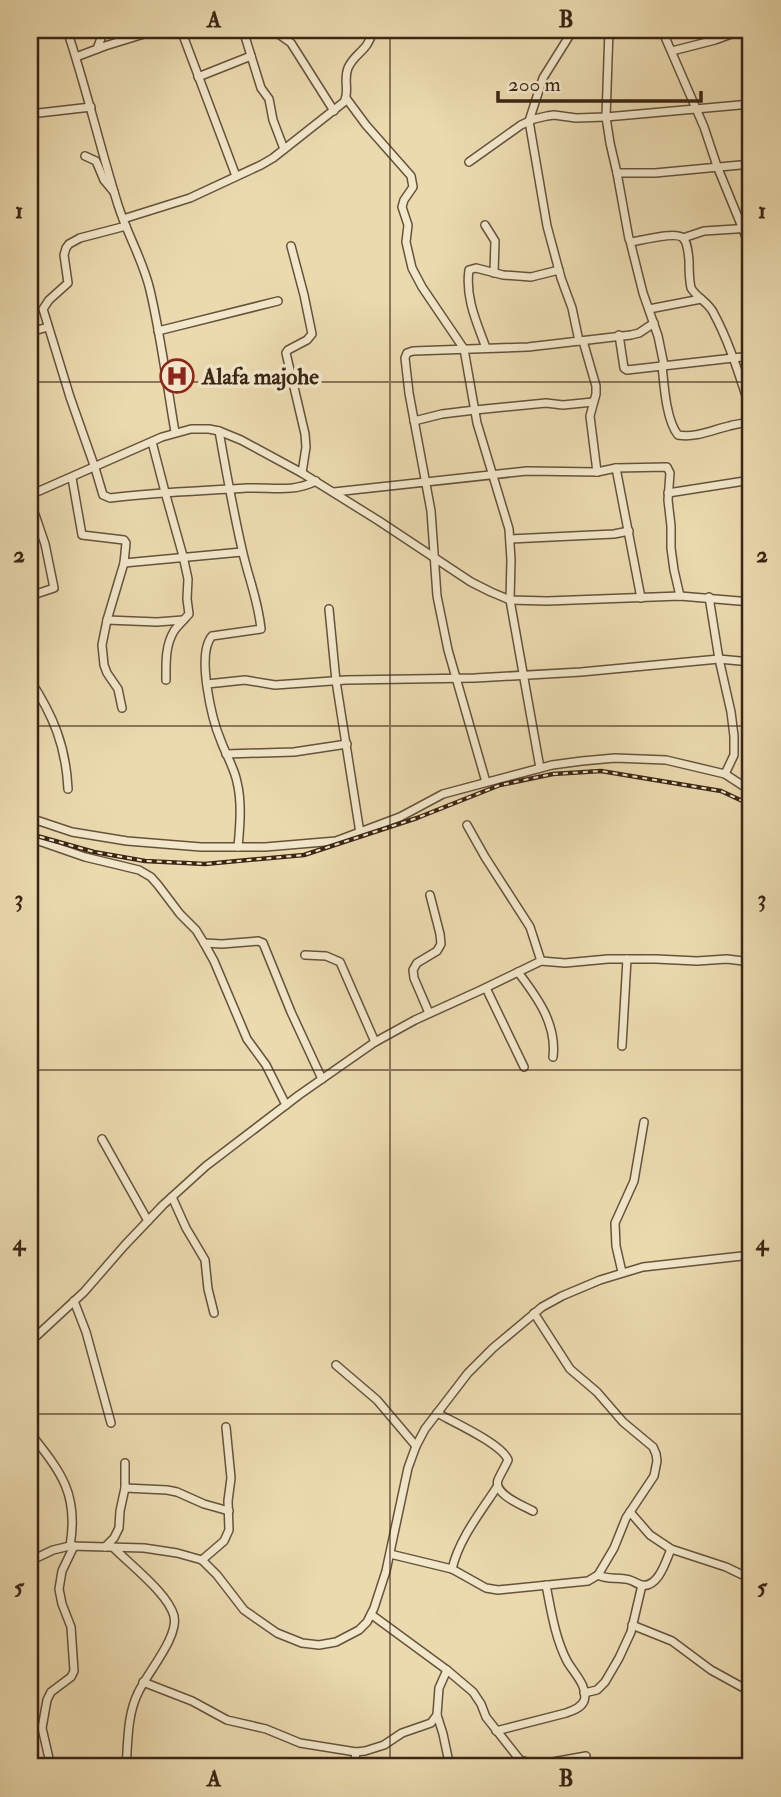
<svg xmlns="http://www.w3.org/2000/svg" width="781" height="1797" viewBox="0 0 781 1797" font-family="'IM FELL Double Pica',serif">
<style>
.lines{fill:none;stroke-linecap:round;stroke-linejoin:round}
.street-casing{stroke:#66523b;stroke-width:10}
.street{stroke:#f1e7ca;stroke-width:7}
.rail-casing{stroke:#3a2515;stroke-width:4.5}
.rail{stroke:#f1e7ca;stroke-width:2;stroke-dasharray:5;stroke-linecap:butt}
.grid{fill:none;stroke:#3a2515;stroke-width:2;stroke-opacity:0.55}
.labels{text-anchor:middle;stroke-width:7;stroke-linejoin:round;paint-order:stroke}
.poi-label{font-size:23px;font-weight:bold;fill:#3a2515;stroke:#f1e7ca;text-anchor:start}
.neatline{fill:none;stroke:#3a2515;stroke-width:2.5}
.grid-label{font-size:23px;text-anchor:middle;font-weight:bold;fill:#3a2515}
</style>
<rect width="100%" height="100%" fill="#eadaae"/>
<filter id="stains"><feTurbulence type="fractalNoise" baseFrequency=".00286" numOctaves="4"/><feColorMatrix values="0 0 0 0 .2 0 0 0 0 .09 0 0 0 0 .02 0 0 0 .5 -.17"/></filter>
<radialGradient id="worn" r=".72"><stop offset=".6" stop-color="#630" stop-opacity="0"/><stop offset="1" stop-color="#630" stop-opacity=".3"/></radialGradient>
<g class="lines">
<defs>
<g id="street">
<path d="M67 30C86 87 100 147 118 205 127 234 143 260 150 290 161 337 167 385 175 432"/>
<path d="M181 30 236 176"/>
<path d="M243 30 261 88 269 99 273 120 284 149"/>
<path d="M573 30 543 78 529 121 547 226 561 278 572 308 579 341"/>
<path d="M609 30 606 117 610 143 617 173 629 239 632 242C643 240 676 231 683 238 688 243 688 253 689 260 689 269 689 279 691 288 697 298 708 302 713 312 730 343 740 378 751 411"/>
<path d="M662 30 704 127 717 166 751 249"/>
<path d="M244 33 262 31 277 33 291 43 334 111"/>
<path d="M97 49 104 30"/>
<path d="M672 51 715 40 742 30"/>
<path d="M76 57 105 46 157 30"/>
<path d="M30 72 31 77 30 85"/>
<path d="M198 77 251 56"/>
<path d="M346 98 366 125 411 176 413 187 404 200 402 207 408 225 406 242 412 268 422 287 464 349 477 423 509 529 511 560 510 600 540 768"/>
<path d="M30 114 91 107"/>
<path d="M85 156 96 161 104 180 114 192"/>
<path d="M469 162 521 125 534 119 547 116 554 115 576 118 606 117 751 104"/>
<path d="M617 173H655L751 164"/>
<path d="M123 219 190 198 261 165 273 158 344 102C350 91 343 80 348 68 355 52 368 52 373 30"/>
<path d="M485 225 495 241 494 273"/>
<path d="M126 226 80 238 69 244 66 248 64 255 68 283 49 300 43 309 70 397 95 468 103 495 110 498C155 492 201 491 247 488 272 487 292 493 316 481"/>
<path d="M683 238 704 231 751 228"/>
<path d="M630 241 643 293 658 336 664 365"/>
<path d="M291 246 304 295 312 334 307 340 288 350 286 353 305 434 306 447 302 473"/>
<path d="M649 309 701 299"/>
<path d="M158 331 278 301"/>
<path d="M30 332 48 327"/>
<path d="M619 335 624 368 627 370 751 356"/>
<path d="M583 341 596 386V394L590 416 597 472"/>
<path d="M486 348C477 323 465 298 469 270L476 268 503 275 531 277 559 270"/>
<path d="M662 365C664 385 666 420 678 435 696 438 712 430 729 426 736 424 744 423 751 422"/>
<path d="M414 421 442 414 475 410 546 403 563 405 593 402"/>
<path d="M219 431C226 471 233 510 242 549 248 577 258 599 261 629L212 636C196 654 212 720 221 741 226 755 234 767 237 782 242 802 240 826 238 847"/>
<path d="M152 442 165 492 183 556 188 579 187 599 189 614C185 619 178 625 174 631 165 646 166 663 166 680"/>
<path d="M616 468 641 598"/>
<path d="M72 478 82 535 124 540 126 543 124 563 107 620 102 645 104 665 107 673 118 689 122 708"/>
<path d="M334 492 527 471 597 472 616 468 667 467 670 473 668 500 671 526V548L674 570 680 596"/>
<path d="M668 493 751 480"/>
<path d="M30 495 162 437 191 429H209L219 431 241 440 302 473 379 521 471 582 491 592 510 600 547 601 680 596 751 602"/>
<path d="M30 500 45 544 54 588 30 596"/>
<path d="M510 539 614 534 629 531"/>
<path d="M124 563 242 552"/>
<path d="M709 597 719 659 731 712 734 736V755L725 774"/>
<path d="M329 609 336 681 360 833"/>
<path d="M107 620 157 622 183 620"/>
<path d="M30 680C53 715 66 746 68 789"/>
<path d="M207 684 245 680 275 685 346 680 475 678 581 672 719 659 740 661H751"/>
<path d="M226 754 294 752 347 744"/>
<path d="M486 782 448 650 437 596 431 511 409 393 405 358 407 353 413 351 528 347 631 335 639 333 654 323"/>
<path d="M30 818 72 832 127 841 201 847H265L336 841 400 817 443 794 552 765 582 761 615 758 666 760 725 774 751 791"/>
<path d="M467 825 485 857 530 927 541 961"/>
<path d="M36 840 85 857 139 870 151 877 158 885 180 914 196 930 204 943 214 961 247 1039 266 1065 286 1105"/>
<path d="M204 943 222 944 258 941 263 943 291 1012 322 1079"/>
<path d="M305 955 326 956 340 962 375 1042"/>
<path d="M518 972C537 997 557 1024 553 1057"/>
<path d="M486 988 524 1067"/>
<path d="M429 1013 414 978 413 970 417 963 437 951 441 944 440 934 430 895"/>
<path d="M622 1046 627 959"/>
<path d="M102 1139 148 1221"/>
<path d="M172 1197 186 1228 205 1260 208 1289 214 1313"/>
<path d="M622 1272 616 1246 615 1223 634 1181 644 1122"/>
<path d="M74 1301 86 1332 111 1423"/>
<path d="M30 1342 84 1292 124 1246 163 1205 206 1166 299 1095 375 1042 415 1020 481 990 541 961 565 963 608 959H656L697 961 727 959 751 962"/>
<path d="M336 1365 377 1400 416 1446"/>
<path d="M437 1413C453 1422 502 1444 508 1460 505 1467 501 1473 498 1480 493 1494 522 1505 533 1511"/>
<path d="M30 1433C61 1472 79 1494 70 1546"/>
<path d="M125 1488 167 1490 177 1492 204 1504 229 1511"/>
<path d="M630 1512 650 1535 671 1549 726 1567 751 1579"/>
<path d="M105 1547 114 1538 119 1528 120 1511 125 1488V1463"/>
<path d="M113 1547C129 1564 168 1593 174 1616 179 1637 147 1673 138 1693 127 1715 128 1743 126 1767"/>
<path d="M390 1554 452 1569 486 1588 498 1590 588 1581 598 1575 614 1548 626 1518 654 1476 657 1461 656 1454 653 1447 623 1422 597 1392 570 1369 534 1313"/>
<path d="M202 1560 224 1541 229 1530 228 1501 231 1478 226 1427"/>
<path d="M30 1561 53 1550 70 1546 144 1548 177 1553 202 1560 217 1575 244 1610 277 1633 302 1643 319 1645 336 1642 359 1630 367 1622 374 1608 386 1571 408 1468 416 1446 425 1429 468 1373 493 1348 542 1307 562 1296 600 1280 643 1267 751 1255"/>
<path d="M452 1569C459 1539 480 1513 497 1487"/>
<path d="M598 1575C608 1580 615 1577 625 1579 631 1579 635 1583 641 1585 658 1589 666 1561 671 1549"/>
<path d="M372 1615 447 1670 473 1692 481 1704 486 1717 520 1760 531 1763H547L586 1756"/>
<path d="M632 1625 672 1641 711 1670 751 1692"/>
<path d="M143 1682 192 1701 227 1720 266 1729 300 1743 356 1752 365 1751 384 1745 402 1733 431 1723 437 1715 439 1688 447 1670"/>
<path d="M584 1693 597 1690 605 1682 619 1658 631 1632 642 1585"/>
<path d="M437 1715 443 1734 450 1767"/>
<path d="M496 1731 566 1713C572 1711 581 1708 584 1701 589 1687 573 1672 567 1661 555 1638 551 1610 546 1585"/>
<path d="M51 1767 42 1728 47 1700 51 1692 71 1677 74 1671 71 1627 62 1604 59 1589 62 1571 74 1546"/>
<path d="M352 1767 355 1760 356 1752"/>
</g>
</defs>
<use href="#street" class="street-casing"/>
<use href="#street" class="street"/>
<defs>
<path id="rail" d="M30 834 94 852 145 861 205 864 304 855 417 818 500 785 553 774 601 771 721 791 751 805"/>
</defs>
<use href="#rail" class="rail-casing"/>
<use href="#rail" class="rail"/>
</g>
<path class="grid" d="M390 30V1767M30 382H751M30 726H751M30 1070H751M30 1414H751"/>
<defs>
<symbol id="hospital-ring" viewBox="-11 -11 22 22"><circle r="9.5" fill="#f1e7ca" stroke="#8f2418" stroke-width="1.5"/><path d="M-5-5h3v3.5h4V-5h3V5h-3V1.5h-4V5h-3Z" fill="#8f2418"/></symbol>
</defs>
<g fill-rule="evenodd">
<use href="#hospital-ring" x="158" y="357" width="38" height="38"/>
</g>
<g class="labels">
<g class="poi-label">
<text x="202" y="384">Alafa majohe</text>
</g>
</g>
<rect width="781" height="1797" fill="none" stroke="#eadaae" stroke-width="77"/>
<path d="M498 91v10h203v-10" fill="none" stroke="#3a2515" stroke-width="3.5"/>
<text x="508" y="91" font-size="21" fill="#3a2515" stroke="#f1e7ca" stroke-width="5" paint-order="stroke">200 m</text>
<rect x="38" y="38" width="704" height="1720" class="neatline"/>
<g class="grid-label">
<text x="214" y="27">A</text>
<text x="566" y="27">B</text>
<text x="19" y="218">1</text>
<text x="762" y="218">1</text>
<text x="19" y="562">2</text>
<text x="762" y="562">2</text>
<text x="19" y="906">3</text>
<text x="762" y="906">3</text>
<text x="19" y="1250">4</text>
<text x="762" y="1250">4</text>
<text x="19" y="1594">5</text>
<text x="762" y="1594">5</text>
<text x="214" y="1786">A</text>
<text x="566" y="1786">B</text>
</g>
<rect width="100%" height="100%" filter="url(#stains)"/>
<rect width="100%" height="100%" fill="url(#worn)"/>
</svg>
